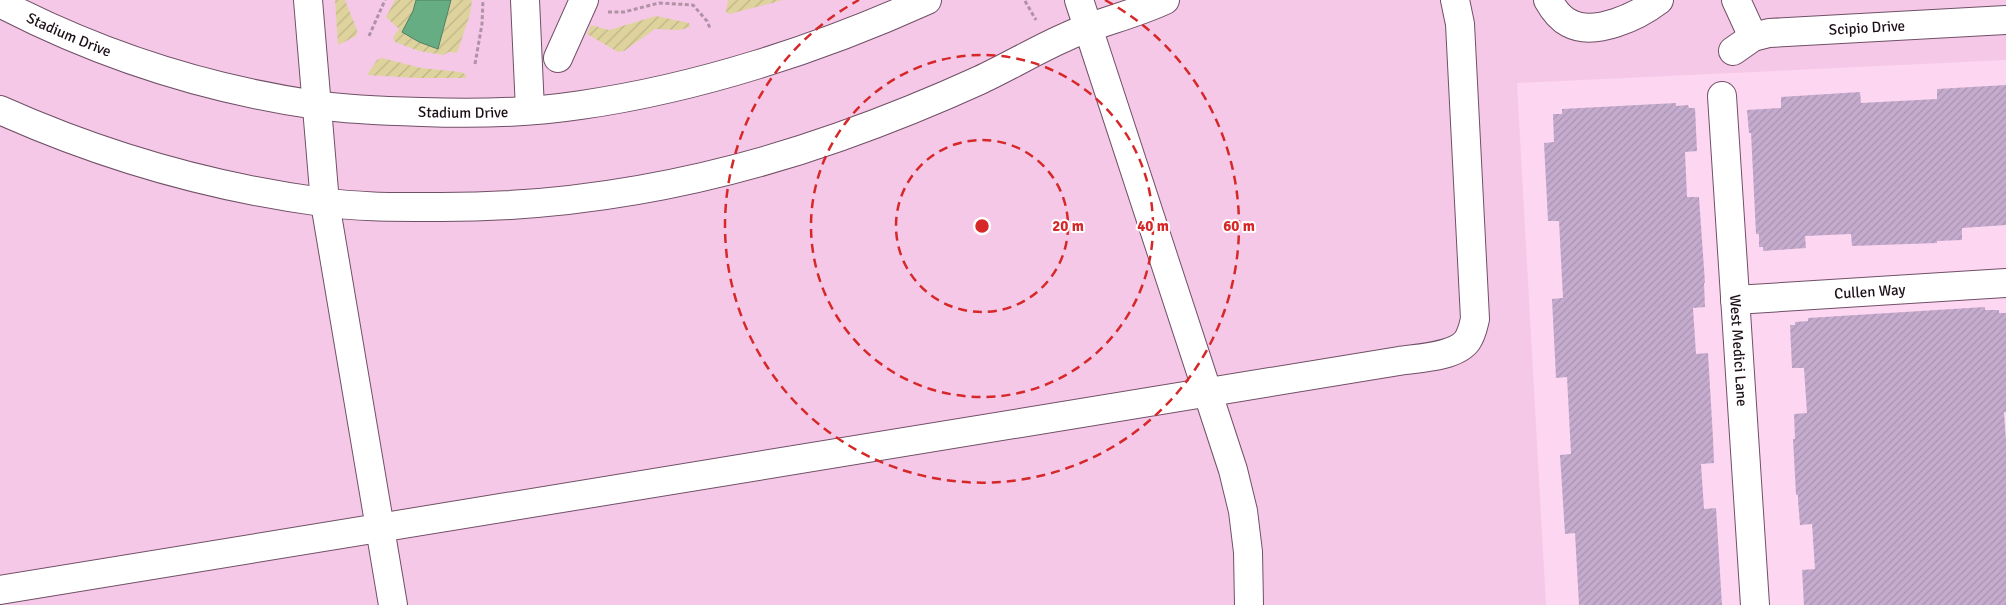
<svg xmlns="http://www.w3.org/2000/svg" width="2006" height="605" viewBox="0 0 2006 605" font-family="Signika,sans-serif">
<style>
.built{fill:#f5c8e7}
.garden{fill:url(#garden-furrows)}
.water{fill:#66ad84;stroke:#507e64}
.building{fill:url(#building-hatch)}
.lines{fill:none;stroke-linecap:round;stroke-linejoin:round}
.minor-casing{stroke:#705067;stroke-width:30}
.path{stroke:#b092a7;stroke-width:3;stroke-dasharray:4 2.5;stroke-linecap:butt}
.minor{stroke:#fff;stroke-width:28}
.ring{fill:none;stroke:#d62828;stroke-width:2.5;stroke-dasharray:9 6}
.labels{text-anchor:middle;stroke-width:4;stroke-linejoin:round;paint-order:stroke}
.street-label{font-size:15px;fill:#1d1019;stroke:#fff}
.centre{fill:#d62828;stroke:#fff;stroke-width:2.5}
.ring-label{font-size:15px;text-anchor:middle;font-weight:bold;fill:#d62828;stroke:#fff;stroke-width:4;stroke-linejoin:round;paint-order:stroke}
</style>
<defs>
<pattern id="garden-furrows" width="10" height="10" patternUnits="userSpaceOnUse" patternTransform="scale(1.25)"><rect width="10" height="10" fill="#ded39d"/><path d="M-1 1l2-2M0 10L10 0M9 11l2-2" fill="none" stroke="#beb487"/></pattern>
<pattern id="building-hatch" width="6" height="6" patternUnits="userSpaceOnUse" patternTransform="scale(1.25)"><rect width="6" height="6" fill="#c5acce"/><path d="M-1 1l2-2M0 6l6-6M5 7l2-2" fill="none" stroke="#a993b0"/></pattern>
</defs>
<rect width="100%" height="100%" fill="#fdd6f1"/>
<path class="built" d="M0 0H2006V60L1517 83 1546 605H0Z"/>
<g class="garden">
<path d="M335 0H345L357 30 356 36 338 45Z"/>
<path d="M395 0H416L413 11 402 32 419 42 438 49 451 0H472L470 14 457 53 448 52 444 55 419 51 395 42 393 37 399 29 386 17Z"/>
<path d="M728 0H783L729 14 726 12Z"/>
<path d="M656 16 689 23 690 27 680 30 655 29 624 51 618 52 587 34 591 25 609 30Z"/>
<path d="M382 58 421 68 460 72 465 74 466 78H416L367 75 377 60Z"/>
</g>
<path class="water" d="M416 0H451L438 49 419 42 402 32 413 11Z"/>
<g class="building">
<path d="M2006 85V225L1962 228V240L1937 241V243L1852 246 1851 234 1805 236 1806 248 1763 251V247H1759V234H1756L1751 133H1749L1747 110 1781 108V97L1860 92 1861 103 1937 99V89Z"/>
<path d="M1676 103V106L1688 105 1689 108H1695L1697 151 1685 152 1687 197H1699L1705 283H1704L1705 307 1693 308 1696 354 1708 353 1713 438 1714 463 1701 464 1704 509 1716 508 1722 605H1579L1575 533 1565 534 1560 455 1571 454 1567 377 1556 378 1552 299 1563 298 1559 221H1548L1544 143 1554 142 1553 114H1562V109Z"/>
<path d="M1985 307V310H1999V313H2006V412H2004L2006 441V605H1804L1802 570 1815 569 1812 524 1800 525 1798 500V495H1796L1793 439H1795L1794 414 1807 413 1804 368H1792L1790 325H1795V322L1808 321V318Z"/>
</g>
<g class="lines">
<defs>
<g id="minor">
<path d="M308 0 325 203 393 605"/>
<path d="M525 0 530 110"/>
<path d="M1079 0 1233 470 1243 511 1248 552 1249 605"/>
<path d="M1548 0C1553 9 1559 18 1569 23 1595 37 1638 16 1659 0"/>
<path d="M1736 0 1753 37"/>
<path id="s1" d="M0 3C98 54 207 89 316 105 351 110 387 111 422 112 475 114 528 113 581 105 698 88 819 49 927 0"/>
<path id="s2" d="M1733 51 1753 37 1769 33 2006 20"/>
<path d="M558 58 584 0"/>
<path id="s3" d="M1722 96 1755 605"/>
<path d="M0 110C103 156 210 187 322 202 356 207 391 207 425 207 566 209 706 184 839 137 887 120 934 101 980 80 1010 66 1038 49 1068 36 1099 22 1133 15 1165 0"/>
<path id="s4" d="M1735 300 2006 283"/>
<path d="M0 590 1399 361C1418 358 1455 357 1467 341 1472 334 1473 327 1475 319L1460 24 1455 0"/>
</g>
</defs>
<use href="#minor" class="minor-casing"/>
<g class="path">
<path d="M1025 1 1036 20"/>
<path d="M608 12H624L659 3 693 5 707 21 710 28"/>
<path d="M369 36 385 0"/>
<path d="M475 64 482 24 483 0"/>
</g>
<use href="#minor" class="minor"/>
</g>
<g class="ring">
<circle cx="982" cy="226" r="86"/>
<circle cx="982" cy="226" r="171"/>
<path d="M1105 0A257 257 0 1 1 859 0"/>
</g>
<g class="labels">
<g class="street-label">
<text dy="5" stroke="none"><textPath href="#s2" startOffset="139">Scipio Drive</textPath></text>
<text dy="5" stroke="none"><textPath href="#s1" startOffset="76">Stadium Drive</textPath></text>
<text dy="5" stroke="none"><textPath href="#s1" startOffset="481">Stadium Drive</textPath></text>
<text dy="5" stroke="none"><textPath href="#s4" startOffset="135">Cullen Way</textPath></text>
<text dy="5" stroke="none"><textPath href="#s3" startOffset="255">West Medici Lane</textPath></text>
</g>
</g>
<circle cx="982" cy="226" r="8" class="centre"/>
<g class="ring-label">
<text x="1068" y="231">20 m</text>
<text x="1153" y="231">40 m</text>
<text x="1239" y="231">60 m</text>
</g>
</svg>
